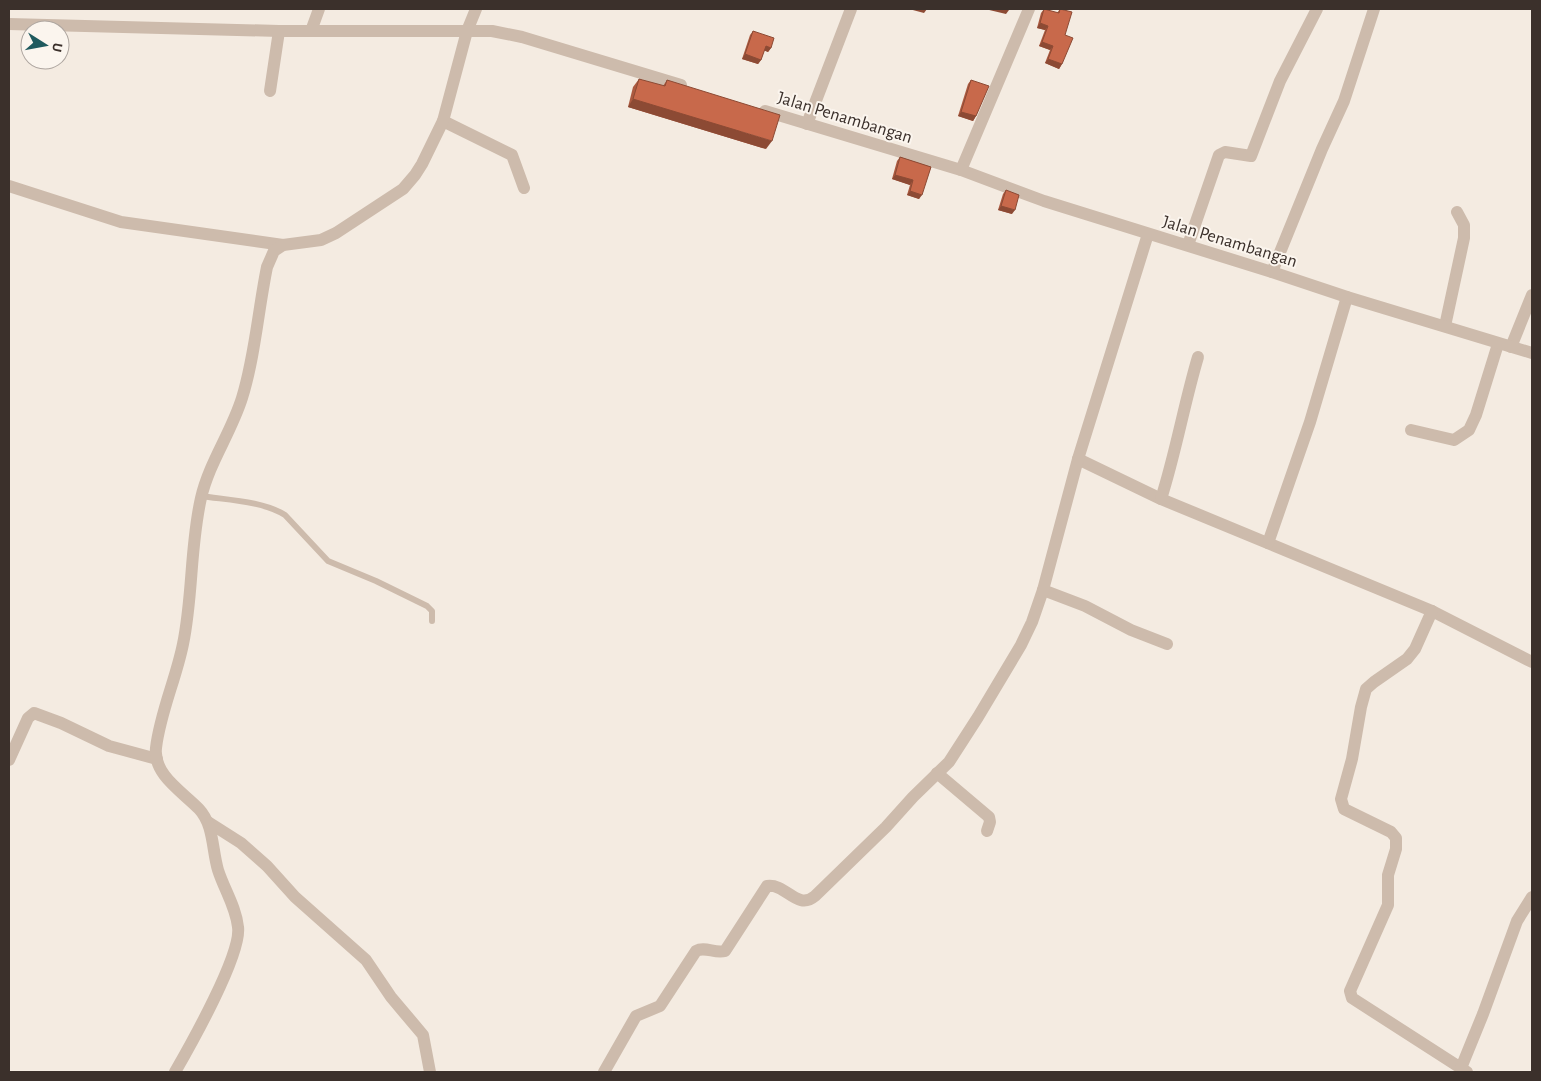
<svg xmlns="http://www.w3.org/2000/svg" width="1541" height="1081" viewBox="0 0 1541 1081" font-family="'Alegreya Sans',sans-serif">
<style>
.lines{fill:none;stroke-linecap:round;stroke-linejoin:round}
.service{stroke:#cdbbac;stroke-width:6}
.minor{stroke:#cdbbac;stroke-width:12}
.tertiary{stroke:#cdbbac;stroke-width:12}
.wall{fill:#ac5a40}
.shaded-wall{fill:#8c4a34}
.building{fill:#c8694b;stroke:#8c4a34}
.labels{text-anchor:middle;stroke-width:4;stroke-linejoin:round;paint-order:stroke}
.street-label{font-size:18px;fill:#3b302b;stroke:#fbf5ee}
</style>
<rect width="100%" height="100%" fill="#f4ebe1"/>
<g class="lines">
<path class="service" d="M201 496C227 500 263 501 285 515L328 561 376 581 427 606 432 611V621"/>
<g class="minor">
<path d="M311 31 319 9"/>
<path d="M270 91 279 31"/>
<path d="M443 121 512 155 524 188"/>
<path d="M807 124 851 9"/>
<path d="M961 170 1029 9"/>
<path d="M9 186 121 222 283 245"/>
<path d="M1188 245 1219 155 1225 152 1251 156 1280 81 1317 9"/>
<path d="M1272 272 1322 149 1344 101 1374 9"/>
<path d="M1445 326 1464 238V225L1457 212"/>
<path d="M1511 347 1532 295"/>
<path d="M1411 430 1454 440 1469 430 1476 415 1498 344"/>
<path d="M1078 459 1161 499 1432 611 1532 662"/>
<path d="M1161 499C1176 452 1184 404 1198 357"/>
<path d="M1268 543 1310 422 1347 297"/>
<path d="M1043 590 1085 606 1131 630 1167 644"/>
<path d="M1432 611 1415 649 1407 659 1374 682 1366 689 1361 707 1352 759 1341 799 1344 809 1391 832 1396 838V849L1388 875V905L1350 991 1352 998 1467 1072"/>
<path d="M9 760 28 718 34 713 61 723 109 746 157 759"/>
<path d="M937 773 989 817 990 822 987 831"/>
<path d="M208 822 241 843 267 866 295 897 366 960 391 997 423 1035 430 1072"/>
<path d="M1461 1068 1483 1014 1517 921 1532 897"/>
<path d="M175 1072C190 1046 242 954 238 927 236 907 224 889 218 870 212 850 214 825 199 809 183 792 153 775 156 748 160 713 176 679 183 644 193 596 190 546 201 498 209 463 231 433 242 398 255 356 258 311 267 267L274 251 283 245 321 240 336 233 403 189 415 175 422 164 443 121 467 31 476 9"/>
<path d="M604 1072 636 1016 660 1006 696 951C705 946 715 954 725 951L767 886C786 883 797 911 815 896L886 827 913 797 949 762 978 717 1021 645 1032 622 1043 590 1078 459 1148 234"/>
</g>
<g class="tertiary">
<path d="M9 24 279 31H492L522 37 681 85"/>
<path d="M765 111 961 170 1044 201 1272 272 1347 297 1532 353"/>
</g>
</g>
<g class="wall">
<path d="M1044 9 1057 13 1060 9 1065 35 1062 64 1059 69 1045 63 1050 50 1039 46 1045 30 1037 28 1041 13Z"/>
<path d="M753 31 771 48 768 52 764 50 761 60 758 64 742 59 750 35Z"/>
<path d="M639 79 663 86 667 80 766 149 628 107 633 87Z"/>
<path d="M971 80 976 116 973 121 958 116 968 84Z"/>
<path d="M900 157 931 167 919 199 907 195 910 185 892 179 897 161Z"/>
<path d="M1006 190 1012 214 998 210 1003 194Z"/>
</g>
<g class="shaded-wall">
<path d="M909 9H927L924 13Z"/>
<path d="M985 9H1004L1009 10 1006 14Z"/>
<path d="M1040 23 1048 26 1045 30 1037 28Z"/>
<path d="M1042 42 1053 46 1050 50 1039 46Z"/>
<path d="M766 46 771 48 768 52 763 50Z"/>
<path d="M745 54 761 60 758 64 742 59Z"/>
<path d="M1048 59 1062 64 1059 69 1045 63Z"/>
<path d="M633 99 772 141 766 149 628 107Z"/>
<path d="M961 112 976 116 973 121 958 116Z"/>
<path d="M895 175 913 180 910 185 892 179Z"/>
<path d="M910 191 922 195 919 199 907 195Z"/>
<path d="M1001 206 1015 210 1012 214 998 210Z"/>
</g>
<g class="building">
<path d="M1044 9 1059 13 1060 9 1072 12 1065 35 1073 38 1062 64 1048 59 1053 46 1042 42 1048 26 1040 23Z"/>
<path d="M753 31 774 38 771 48 766 46 761 60 745 54Z"/>
<path d="M639 79 665 86 667 80 780 115 772 141 633 99Z"/>
<path d="M971 80 989 86 976 116 961 112Z"/>
<path d="M900 157 931 167 922 195 910 191 913 180 895 175Z"/>
<path d="M1006 190 1019 195 1015 210 1001 206Z"/>
</g>
<g class="labels">
<g class="street-label">
<text transform="translate(845 117) rotate(17)" y="6">Jalan Penambangan</text>
<text transform="translate(1230 241) rotate(17)" y="6">Jalan Penambangan</text>
</g>
</g>
<rect width="1541" height="1081" fill="none" stroke="#3b302b" stroke-width="20"/>
<g transform="translate(45 45) rotate(101)"><circle r="24" fill="#fbf5ee" stroke="#aea6a0"/>
<path d="M0-4L9 19L0 12L-9 19Z" fill="#1f5a5e"/>
<text y="-8" font-size="14" font-weight="bold" text-anchor="middle" fill="#3b302b">U</text>
</g>
</svg>
